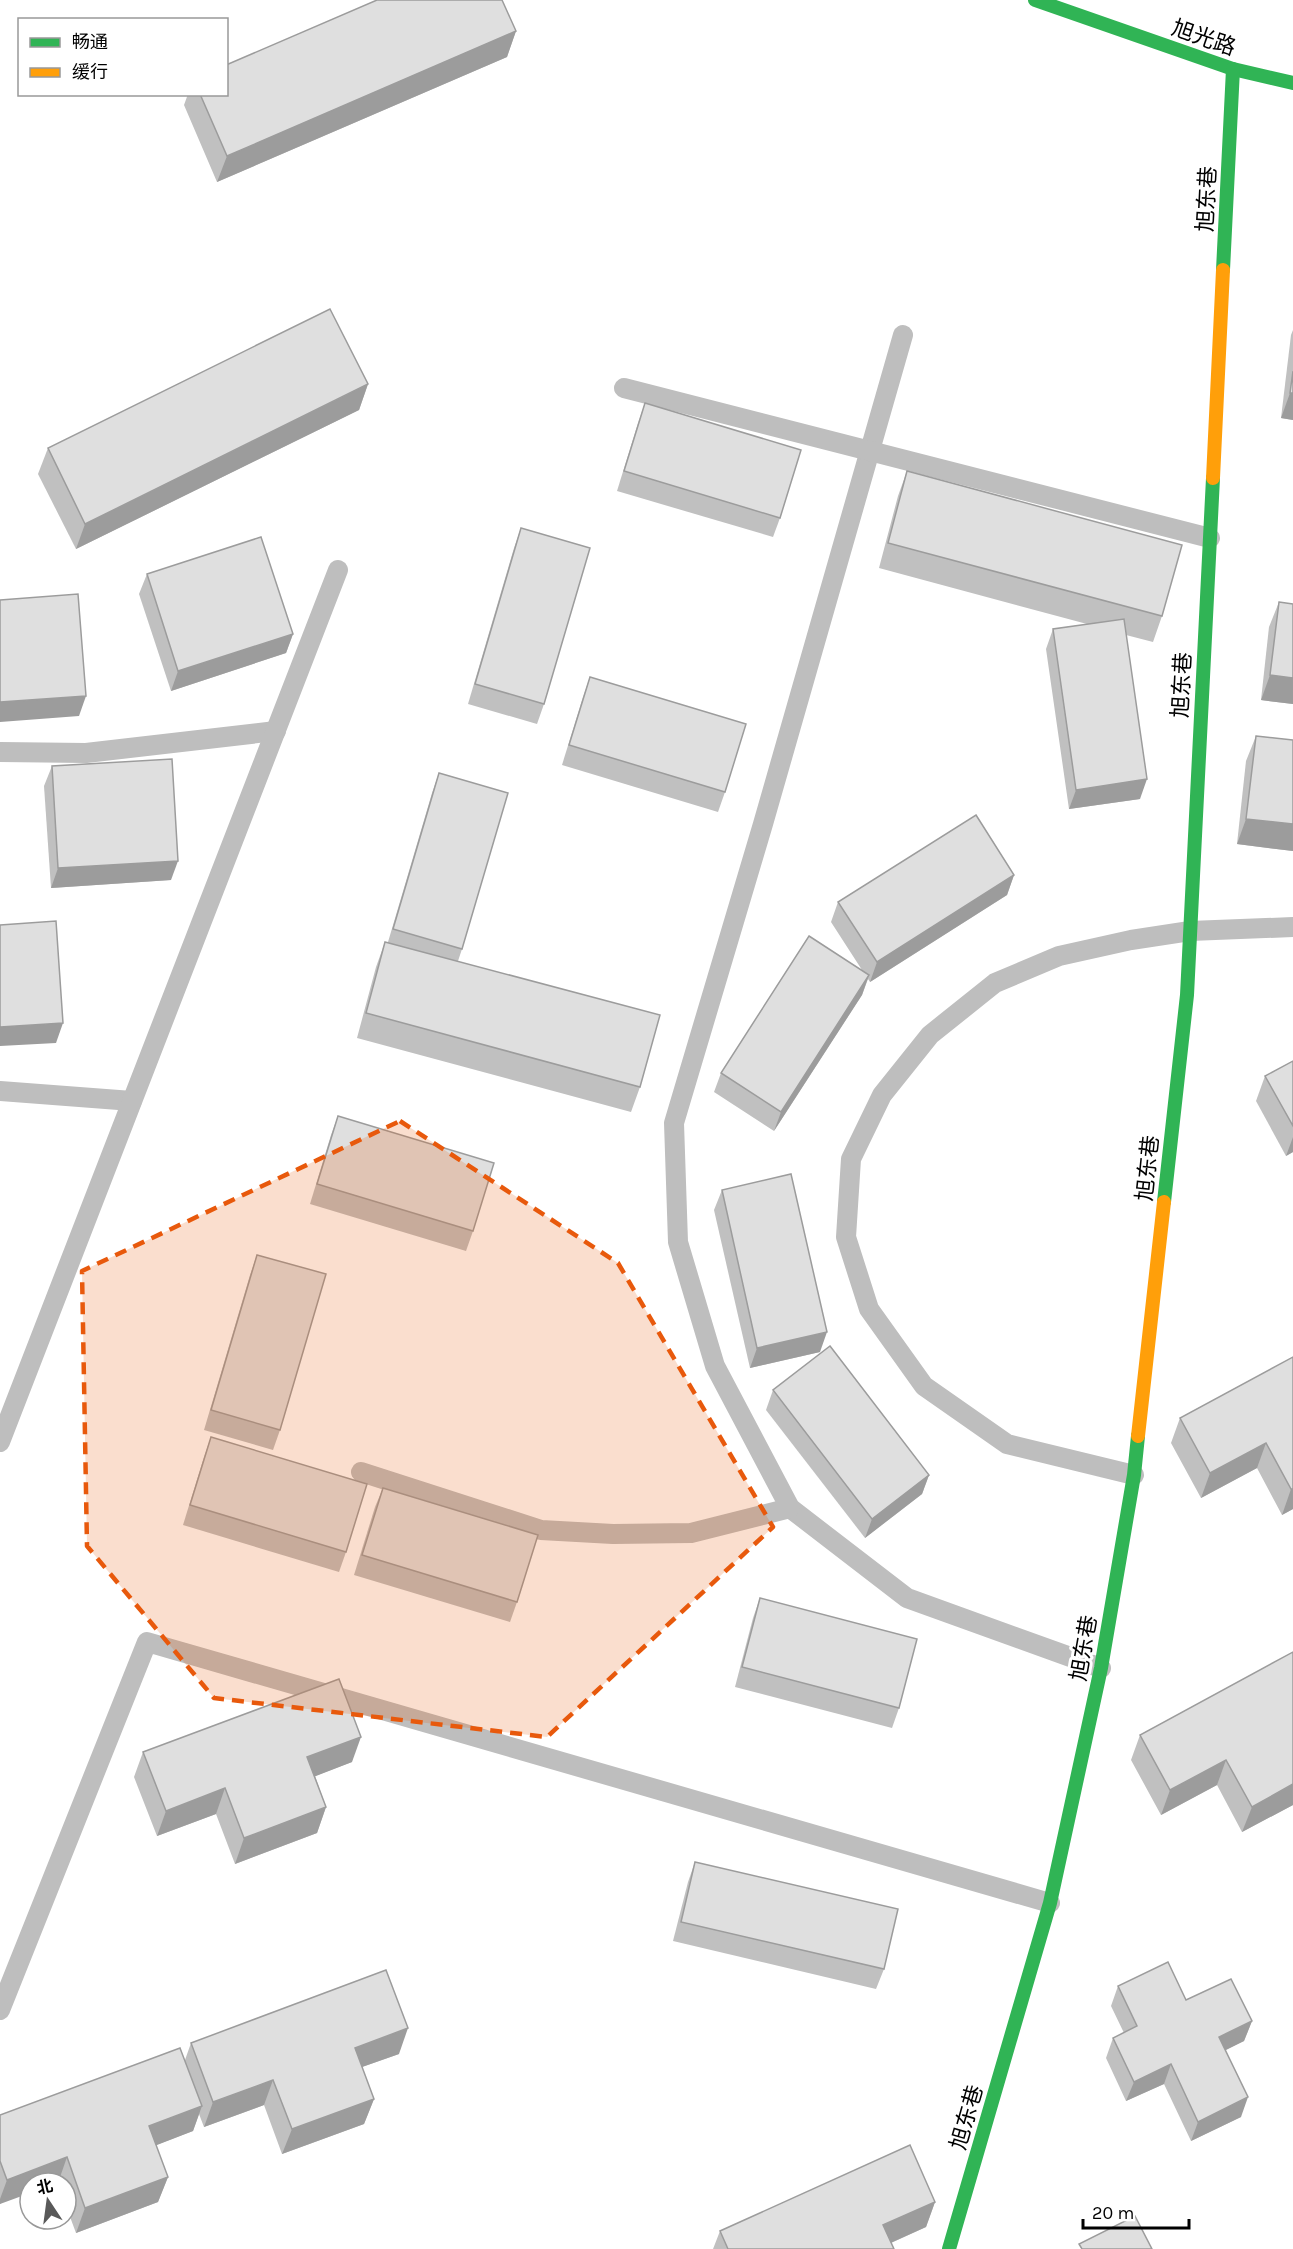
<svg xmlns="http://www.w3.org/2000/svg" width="1293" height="2249" viewBox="0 0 1293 2249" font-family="Karla,'Noto Sans SC',sans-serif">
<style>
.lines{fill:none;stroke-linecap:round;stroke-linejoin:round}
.lane{stroke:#bebebe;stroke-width:20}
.fast{stroke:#30b455;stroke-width:14}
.slow{stroke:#ff9f0a;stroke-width:14}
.wall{fill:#c0c0c0}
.shaded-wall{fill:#9c9c9c}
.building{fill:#dfdfdf;stroke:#9c9c9c;stroke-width:1.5}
.marked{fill:#e8590c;fill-opacity:0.2;stroke:#e8590c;stroke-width:4.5;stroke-dasharray:12 8;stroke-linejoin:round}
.labels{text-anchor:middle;stroke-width:6;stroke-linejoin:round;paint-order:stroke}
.street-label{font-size:22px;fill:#000;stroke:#fff}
</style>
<rect width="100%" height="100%" fill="#fff"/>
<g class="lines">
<g class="lane">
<path d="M903 335 763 824 674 1123 678 1242 715 1366 790 1508 907 1598 1101 1668"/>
<path d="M624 388 1210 538"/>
<path d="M0 752 86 753 276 731"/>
<path d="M0 1091 132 1101"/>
<path d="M0 1442 338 570"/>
<path d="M361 1472 541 1530 613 1534 691 1533 790 1508"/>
<path d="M1134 1475 1007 1444 924 1386 869 1309 846 1237 851 1159 882 1095 930 1035 995 983 1059 956 1131 940 1190 931 1293 927"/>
<path d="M0 2010 147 1642 1050 1903"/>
</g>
<g class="fast">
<path d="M1035 0 1233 69 1293 83"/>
<path d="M1223 270 1233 69"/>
<path d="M1164 1202 1187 995 1213 478"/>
<path d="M949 2249 1050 1903 1101 1668 1134 1475 1138 1436"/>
</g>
<g class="slow">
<path d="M1213 478 1223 270"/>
<path d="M1138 1436 1164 1202"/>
</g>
</g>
<g class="wall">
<path d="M516 31 507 57 217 182 184 105 188 94H226Z"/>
<path d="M1293 330V420L1281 418 1291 335Z"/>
<path d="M368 384 359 410 76 549 38 474 48 448Z"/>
<path d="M645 403 780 518 773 537 617 491 638 423Z"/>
<path d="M907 471 1162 616 1153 642 1126 635 1140 799 1069 809 1046 649 1053 629 1087 624 879 568 898 496Z"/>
<path d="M521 528 544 704 537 724 468 704 514 548Z"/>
<path d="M147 574 293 634 286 653 171 691 139 594Z"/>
<path d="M1279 602 1293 604V704L1261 700 1269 627Z"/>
<path d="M590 677 725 792 718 812 562 765 583 697Z"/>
<path d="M1256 736 1293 740V851L1237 844 1246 761Z"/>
<path d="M52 766 171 880 51 888 44 786Z"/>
<path d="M439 773 462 949 458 961 640 1087 631 1112 357 1038 376 967 385 942H388L432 793Z"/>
<path d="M1014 875 1007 895 870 982 868 979 862 995 774 1131 714 1092 721 1073 862 970 831 922 838 902Z"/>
<path d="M1293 1061V1152L1286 1156 1256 1101 1265 1076Z"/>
<path d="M338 1116 473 1231 466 1251 310 1204 331 1135Z"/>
<path d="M722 1190 820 1352 750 1368 714 1210Z"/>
<path d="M257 1255 280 1430 273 1450 204 1430 250 1275Z"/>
<path d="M1293 1357V1509L1282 1515 1257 1468 1201 1498 1171 1443 1180 1418Z"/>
<path d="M773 1390 929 1475 922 1494 865 1538 766 1410Z"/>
<path d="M211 1437 346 1552 339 1572 183 1525 204 1457Z"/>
<path d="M383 1488 517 1602 510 1622 354 1575 375 1507Z"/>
<path d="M760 1598 899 1708 892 1728 735 1687 753 1618Z"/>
<path d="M1293 1652V1805L1242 1832 1217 1785 1161 1815 1131 1760 1140 1735Z"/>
<path d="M143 1752 352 1762 315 1776 326 1807 317 1833 235 1864 216 1814 157 1836 134 1777Z"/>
<path d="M695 1862 884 1969 876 1989 673 1941 688 1882Z"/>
<path d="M1118 1986 1186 2000 1252 2021 1244 2041 1225 2050 1241 2117 1191 2141 1164 2084 1126 2101 1106 2058 1113 2038 1124 2033 1111 2006Z"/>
<path d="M191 2043 399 2054 362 2067 374 2099 364 2124 282 2154 264 2105 204 2127 199 2114 193 2131 156 2145 168 2177 158 2202 76 2233 66 2206V2183H30L0 2204V2115L185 2060Z"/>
<path d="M935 2202 926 2227 891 2243 894 2249H713L720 2231Z"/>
</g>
<g class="shaded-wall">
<path d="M516 31 507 57 217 182 227 156Z"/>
<path d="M368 384 359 410 76 549 85 524Z"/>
<path d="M1290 393H1293V420L1281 418Z"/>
<path d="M293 634 286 653 171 691 178 671Z"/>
<path d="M1270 675 1293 678V704L1261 700Z"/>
<path d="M86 696 79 716 0 722V702Z"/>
<path d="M1147 779 1140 799 1069 809 1076 790Z"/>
<path d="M1246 819 1293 824V851L1237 844Z"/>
<path d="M178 861 171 880 51 888 58 868Z"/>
<path d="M1014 875 1007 895 870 982 877 962Z"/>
<path d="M869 975 862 995 774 1131 781 1112Z"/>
<path d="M63 1023 56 1043 0 1046V1027Z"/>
<path d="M1293 1137V1152L1286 1156Z"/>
<path d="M827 1332 820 1352 750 1368 757 1348Z"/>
<path d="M1266 1443 1257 1468 1201 1498 1210 1473Z"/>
<path d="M929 1475 922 1494 865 1538 872 1519Z"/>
<path d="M1291 1489H1293V1509L1282 1515Z"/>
<path d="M361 1737 352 1762 298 1783 307 1757Z"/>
<path d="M1226 1760 1217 1785 1161 1815 1170 1790Z"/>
<path d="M1293 1784V1805L1242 1832 1252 1807Z"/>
<path d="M225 1788 216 1814 157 1836 166 1811Z"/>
<path d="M326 1807 317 1833 235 1864 244 1838Z"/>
<path d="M1252 2021 1244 2041 1212 2057 1219 2037Z"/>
<path d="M408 2028 399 2054 345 2073 355 2048Z"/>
<path d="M1171 2064 1164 2084 1126 2101 1134 2082Z"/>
<path d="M273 2080 264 2105 204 2127 213 2102Z"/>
<path d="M1248 2097 1241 2117 1191 2141 1198 2122Z"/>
<path d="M374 2099 364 2124 282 2154 292 2129Z"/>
<path d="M202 2106 193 2131 139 2152 149 2126Z"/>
<path d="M67 2157 58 2183H30V2193L0 2204V2199L7 2180Z"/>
<path d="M168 2177 158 2202 76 2233 85 2208Z"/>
<path d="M935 2202 926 2227 877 2249 883 2225Z"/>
</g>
<g class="building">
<path d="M377 0H502L516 31 227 156 200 94H226V65Z"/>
<path d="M330 309 368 384 85 524 48 448Z"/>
<path d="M1293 371V393H1290Z"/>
<path d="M645 403 801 450 780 518 624 471Z"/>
<path d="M907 471 1182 545 1162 616 888 543Z"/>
<path d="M521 528 590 548 544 704 475 684Z"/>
<path d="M261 537 293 634 178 671 147 574Z"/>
<path d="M78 594 86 696 0 702V600Z"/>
<path d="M1279 602 1293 604V678L1270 675Z"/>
<path d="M1124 619 1147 779 1076 790 1053 629Z"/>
<path d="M590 677 746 724 725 792 569 745Z"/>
<path d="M1256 736 1293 740V824L1246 819Z"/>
<path d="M172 759 178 861 58 868 52 766Z"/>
<path d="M439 773 508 793 462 949 393 929Z"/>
<path d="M976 815 1014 875 877 962 838 902Z"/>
<path d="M56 921 63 1023 0 1027V925Z"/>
<path d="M809 936 869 975 781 1112 721 1073Z"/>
<path d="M385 942 660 1015 640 1087 366 1013Z"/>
<path d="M1293 1061V1126L1265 1076Z"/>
<path d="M338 1116 494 1163 473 1231 317 1184Z"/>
<path d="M791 1174 827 1332 757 1348 722 1190Z"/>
<path d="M257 1255 326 1274 280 1430 211 1410Z"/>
<path d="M830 1346 929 1475 872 1519 773 1390Z"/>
<path d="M1293 1357V1489H1291L1266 1443 1210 1473 1180 1418Z"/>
<path d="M211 1437 367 1484 346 1552 190 1505Z"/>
<path d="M383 1488 538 1535 517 1602 362 1555Z"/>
<path d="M760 1598 917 1639 899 1708 742 1667Z"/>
<path d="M1293 1652V1784L1252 1807 1226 1760 1170 1790 1140 1735Z"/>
<path d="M339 1679 361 1737 307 1757 326 1807 244 1838 225 1788 166 1811 143 1752Z"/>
<path d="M695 1862 898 1909 884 1969 681 1922Z"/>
<path d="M1168 1962 1186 2000 1231 1979 1252 2021 1219 2037 1248 2097 1198 2122 1171 2064 1134 2082 1113 2038 1137 2026 1118 1986Z"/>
<path d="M386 1970 408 2028 355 2048 374 2099 292 2129 273 2080 213 2102 191 2043Z"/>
<path d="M180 2048 202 2106 149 2126 168 2177 85 2208 67 2157 7 2180 0 2161V2115Z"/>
<path d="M910 2145 935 2202 883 2225 894 2249H728L720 2231Z"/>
<path d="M1135 2216 1152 2249H1082L1079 2244Z"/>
</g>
<path class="marked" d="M400 1121 618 1263 773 1527 547 1737 214 1698 87 1546 82 1271Z"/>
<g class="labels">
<g class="street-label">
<text transform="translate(1204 37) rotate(19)" y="8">旭光路</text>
<text transform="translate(1206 199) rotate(-87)" y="8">旭东巷</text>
<text transform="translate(1181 685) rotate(-87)" y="8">旭东巷</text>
<text transform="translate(1147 1168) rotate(-84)" y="8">旭东巷</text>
<text transform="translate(1083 1648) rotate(-80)" y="8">旭东巷</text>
<text transform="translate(966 2117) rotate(-74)" y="8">旭东巷</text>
</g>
</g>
<rect x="18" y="18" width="210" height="78" fill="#ffffff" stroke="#999999" stroke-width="1.5"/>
<rect x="30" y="38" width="30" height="9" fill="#30b455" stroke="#999999" stroke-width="1.5"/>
<text x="72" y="48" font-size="18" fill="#000000">畅通</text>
<rect x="30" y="68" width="30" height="9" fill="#ff9f0a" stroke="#999999" stroke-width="1.5"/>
<text x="72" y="78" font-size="18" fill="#000000">缓行</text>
<g transform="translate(48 2201) rotate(347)"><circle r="28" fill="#ffffff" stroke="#999999" stroke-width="1.5"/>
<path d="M0-4.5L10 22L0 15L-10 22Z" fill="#595959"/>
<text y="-9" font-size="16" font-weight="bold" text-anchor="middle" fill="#000000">北</text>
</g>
<path d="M1083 2219v9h106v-9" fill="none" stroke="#000000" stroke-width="3"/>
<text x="1092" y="2219" font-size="18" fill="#000000" stroke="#ffffff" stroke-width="4.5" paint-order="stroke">20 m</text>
</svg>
